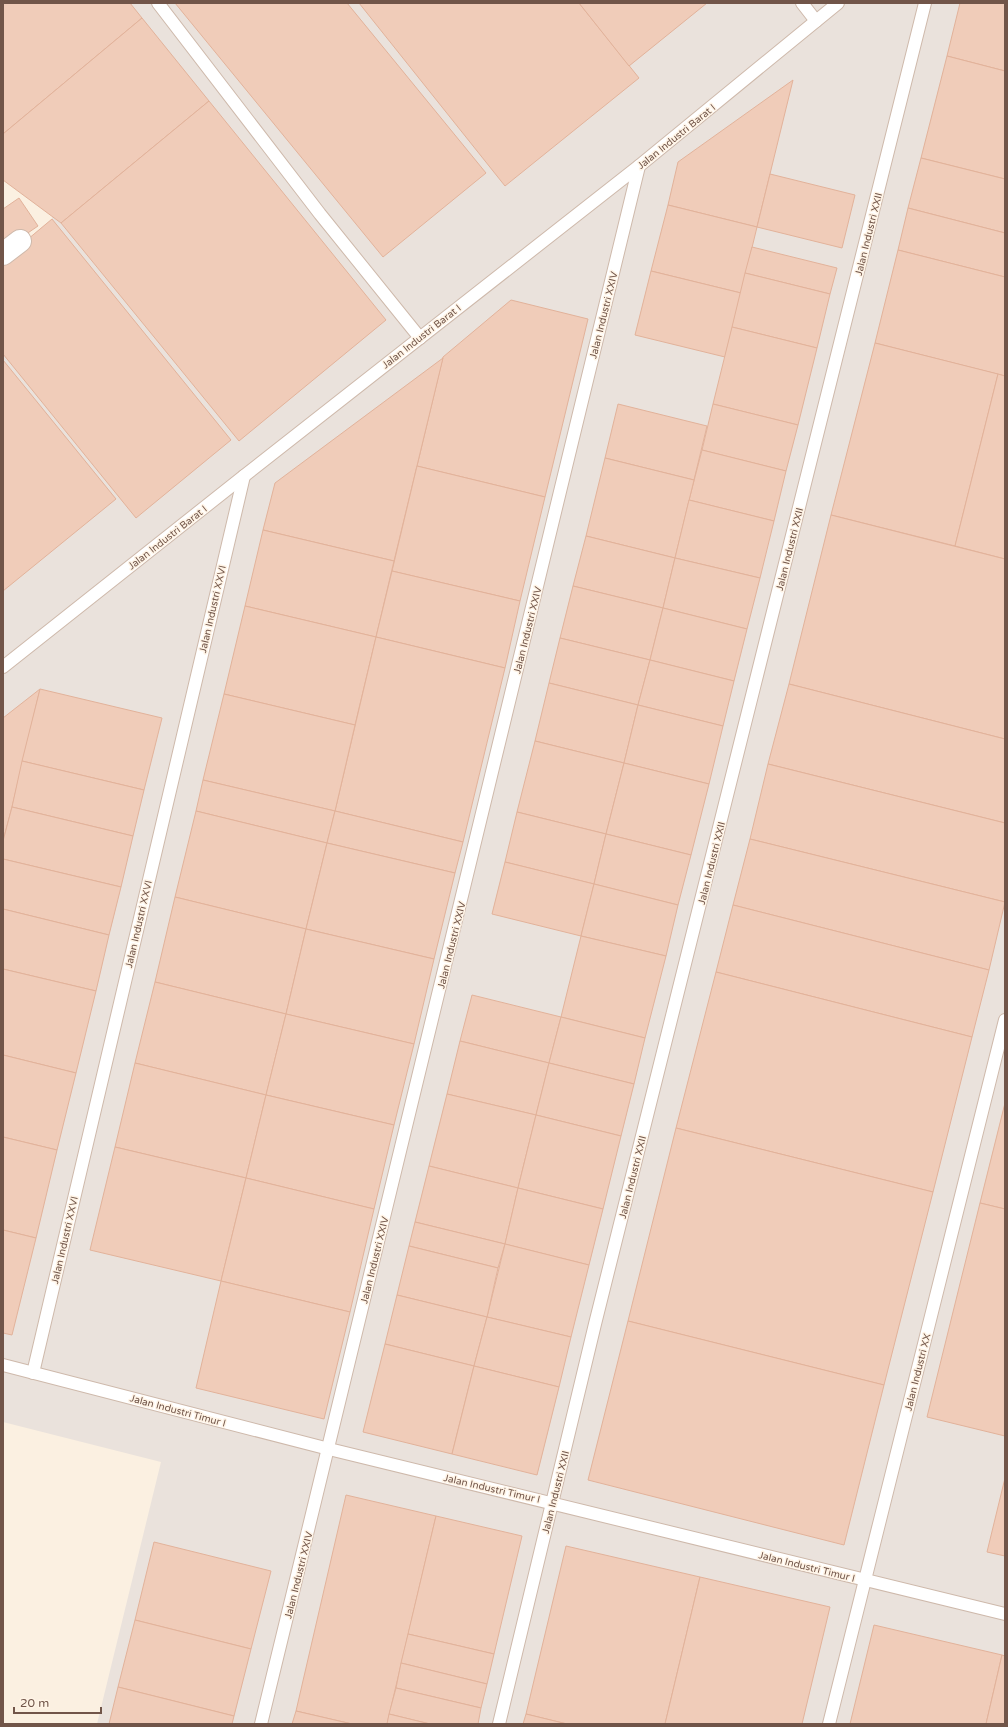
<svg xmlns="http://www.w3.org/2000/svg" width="1008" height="1727" viewBox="0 0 1008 1727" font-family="'Varela Round',sans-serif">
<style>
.industrial{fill:#eae2dc}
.building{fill:#f0ccb9;stroke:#e2b29a}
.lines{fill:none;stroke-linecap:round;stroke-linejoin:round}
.lane-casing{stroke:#ceb9ab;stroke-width:14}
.street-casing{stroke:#ceb9ab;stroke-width:24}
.lane{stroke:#fff;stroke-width:12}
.street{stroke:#fff;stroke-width:22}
.labels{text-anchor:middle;stroke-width:3;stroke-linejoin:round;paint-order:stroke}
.street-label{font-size:10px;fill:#715549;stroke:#fff4e6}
</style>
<rect width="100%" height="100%" fill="#fbf0e1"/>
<path class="industrial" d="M3 3H1005V1724H97L161 1462 3 1422V260L52 219V216Z"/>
<g class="building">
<path d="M3 3H130L142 18 3 134Z"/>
<path d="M175 3H347L486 173 383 257Z"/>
<path d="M359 3H579L639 78 505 186Z"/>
<path d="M579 3H707L629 66Z"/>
<path d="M960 3H1005V71L947 56Z"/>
<path d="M142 18 209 101 61 223 3 180V134Z"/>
<path d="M947 56 1005 71V179L921 158Z"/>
<path d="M793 80 757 227 668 205 678 162Z"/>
<path d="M209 101 386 320 239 441 61 223Z"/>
<path d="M921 158 1005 179V233L908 208Z"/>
<path d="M770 174 855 195 842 248 757 227Z"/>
<path d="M19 198 38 226 3 250V209Z"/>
<path d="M668 205 757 227 741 293 651 271Z"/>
<path d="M908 208 1005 233V277L898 250Z"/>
<path d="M52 219 231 440 136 518 3 354V260Z"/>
<path d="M752 247 837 268 830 294 745 273Z"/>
<path d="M898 250 1005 277V376L875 343Z"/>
<path d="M651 271 741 293 725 357 635 335Z"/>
<path d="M745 273 830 294 817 348 732 327Z"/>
<path d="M511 300 588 319 545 497 417 466 443 357Z"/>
<path d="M732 327 817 348 798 425 713 404Z"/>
<path d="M875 343 998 374 955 546 831 515Z"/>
<path d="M443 358 394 561 263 530 275 483Z"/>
<path d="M3 360 116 499 3 591Z"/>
<path d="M998 374 1005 376V559L955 546Z"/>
<path d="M618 404 707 426 694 480 605 458Z"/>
<path d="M713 404 798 425 786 471 702 450Z"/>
<path d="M702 450 786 471 774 521 689 500Z"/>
<path d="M605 458 694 480 675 558 586 536Z"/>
<path d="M417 466 545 497 520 601 392 571Z"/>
<path d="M689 500 774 521 760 578 675 558Z"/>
<path d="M831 515 1005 559V739L789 684Z"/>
<path d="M263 530 394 561 376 637 245 606Z"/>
<path d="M586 536 675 558 663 608 573 586Z"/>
<path d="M675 558 760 578 747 629 663 608Z"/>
<path d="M392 571 520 601 505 668 376 637Z"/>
<path d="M573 586 663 608 650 660 560 638Z"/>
<path d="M245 606 376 637 355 725 224 694Z"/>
<path d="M663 608 747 629 734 681 650 660Z"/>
<path d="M376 637 505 668 463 842 335 811Z"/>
<path d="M560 638 650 660 638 705 549 683Z"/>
<path d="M650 660 734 681 723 726 638 705Z"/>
<path d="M549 683 638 705 624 763 535 741Z"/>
<path d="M789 684 1005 739V823L768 764Z"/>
<path d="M40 689 12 807 3 841V718Z"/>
<path d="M40 689 162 718 144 790 22 761Z"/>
<path d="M224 694 355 725 335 811 203 780Z"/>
<path d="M638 705 723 726 709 784 624 763Z"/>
<path d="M535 741 624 763 606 834 517 812Z"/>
<path d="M22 761 144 790 133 836 12 807Z"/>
<path d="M624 763 709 784 691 855 606 834Z"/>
<path d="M768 764 1005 823V902L750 839Z"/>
<path d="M203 780 335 811 327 843 196 811Z"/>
<path d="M12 807 133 836 121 887 3 859V841Z"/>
<path d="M196 811 327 843 306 929 175 897Z"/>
<path d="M335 811 463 842 455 873 327 843Z"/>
<path d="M517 812 606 834 594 884 505 862Z"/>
<path d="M606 834 691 855 678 905 594 884Z"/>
<path d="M750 839 1005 902 989 970 733 905Z"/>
<path d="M327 843 455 873 434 959 306 929Z"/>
<path d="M3 859 121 887 109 935 3 909Z"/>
<path d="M505 862 594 884 581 936 492 914Z"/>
<path d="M594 884 678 905 666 956 581 936Z"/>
<path d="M175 897 306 929 286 1014 155 982Z"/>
<path d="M733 905 989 970 972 1037 716 972Z"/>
<path d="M3 909 109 935 96 991 3 969Z"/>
<path d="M306 929 434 959 414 1044 286 1014Z"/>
<path d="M581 936 666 956 645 1038 561 1017Z"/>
<path d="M3 969 96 991 76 1073 3 1055Z"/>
<path d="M716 972 972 1037 933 1192 676 1128Z"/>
<path d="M155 982 286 1014 266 1095 135 1063Z"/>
<path d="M472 995 561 1017 549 1063 460 1041Z"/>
<path d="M286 1014 414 1044 394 1125 266 1095Z"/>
<path d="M561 1017 645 1038 634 1084 549 1063Z"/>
<path d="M460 1041 549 1063 536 1115 447 1094Z"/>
<path d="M3 1055 76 1073 57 1150 3 1137Z"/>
<path d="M135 1063 266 1095 246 1178 115 1147Z"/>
<path d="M549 1063 634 1084 621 1136 536 1115Z"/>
<path d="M447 1094 536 1115 518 1188 429 1166Z"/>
<path d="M266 1095 394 1125 374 1209 246 1178Z"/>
<path d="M1005 1103V1209L980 1203Z"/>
<path d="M536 1115 621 1136 603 1209 518 1188Z"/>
<path d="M676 1128 933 1192 884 1385 628 1321Z"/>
<path d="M3 1137 57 1150 36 1238 3 1230Z"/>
<path d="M115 1147 246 1178 221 1281 90 1250Z"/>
<path d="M429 1166 518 1188 505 1244 415 1222Z"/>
<path d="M246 1178 374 1209 350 1312 221 1281Z"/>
<path d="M518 1188 603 1209 589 1265 505 1244Z"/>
<path d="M980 1203 1005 1209V1436L927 1417Z"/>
<path d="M415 1222 505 1244 498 1268 409 1246Z"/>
<path d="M3 1230 36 1238 12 1335 3 1333Z"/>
<path d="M505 1244 589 1265 571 1337 487 1317Z"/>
<path d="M409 1246 498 1268 487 1317 397 1295Z"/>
<path d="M221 1281 350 1312 324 1419 196 1388Z"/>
<path d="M397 1295 487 1317 474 1366 385 1344Z"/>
<path d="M487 1317 571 1337 559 1387 474 1366Z"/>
<path d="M628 1321 884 1385 844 1545 588 1480Z"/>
<path d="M385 1344 474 1366 452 1454 363 1432Z"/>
<path d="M474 1366 559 1387 537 1475 452 1454Z"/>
<path d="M1005 1478V1556L987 1552Z"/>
<path d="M346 1495 436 1516 387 1724H352L296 1711Z"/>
<path d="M436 1516 522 1536 494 1654 408 1634Z"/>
<path d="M154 1542 271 1571 251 1649 135 1620Z"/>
<path d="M566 1546 700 1577 665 1724H567L526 1714Z"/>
<path d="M700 1577 830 1607 802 1724H665Z"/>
<path d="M135 1620 251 1649 234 1716 118 1687Z"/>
<path d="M874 1625 1002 1655 986 1724H850Z"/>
<path d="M408 1634 494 1654 487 1684 401 1663Z"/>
<path d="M1002 1655 1005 1656V1724H986Z"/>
<path d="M401 1663 487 1684 481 1708 396 1688Z"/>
<path d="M118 1687 234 1716 232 1724H109Z"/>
<path d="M396 1688 481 1708 478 1724H430L389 1714Z"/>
<path d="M296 1711 352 1724H292Z"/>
<path d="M389 1714 430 1724H387Z"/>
<path d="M526 1714 567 1724H523Z"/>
</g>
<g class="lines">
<defs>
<g id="lane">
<path d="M158 3 320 214 420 338"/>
<path d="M802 3 816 21"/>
<path d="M3 667 244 476 639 166 838 3"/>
<path d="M3 1365 329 1449 1005 1614"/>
<path d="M33 1373 244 476"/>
<path d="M261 1724 639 166"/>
<path d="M499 1724 595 1324 925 3"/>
<path d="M829 1724 1005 1020"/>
</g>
<path id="street" d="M3 254 20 241"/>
</defs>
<use href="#lane" class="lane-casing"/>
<use href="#street" class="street-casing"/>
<use href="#lane" class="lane"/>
<use href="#street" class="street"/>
</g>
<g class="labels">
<g class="street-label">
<text transform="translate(676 136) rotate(-39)" y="4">Jalan Industri Barat I</text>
<text transform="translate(868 234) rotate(-76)" y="4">Jalan Industri XXII</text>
<text transform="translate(603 315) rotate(-76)" y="4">Jalan Industri XXIV</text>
<text transform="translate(421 336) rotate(-38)" y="4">Jalan Industri Barat I</text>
<text transform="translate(167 537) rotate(-38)" y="4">Jalan Industri Barat I</text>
<text transform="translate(789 549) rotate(-76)" y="4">Jalan Industri XXII</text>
<text transform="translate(212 609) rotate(-77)" y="4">Jalan Industri XXVI</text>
<text transform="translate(527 630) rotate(-76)" y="4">Jalan Industri XXIV</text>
<text transform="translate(711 863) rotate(-76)" y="4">Jalan Industri XXII</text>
<text transform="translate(138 924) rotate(-77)" y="4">Jalan Industri XXVI</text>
<text transform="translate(451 945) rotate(-76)" y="4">Jalan Industri XXIV</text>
<text transform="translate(632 1177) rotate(-76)" y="4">Jalan Industri XXII</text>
<text transform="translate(64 1240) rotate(-77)" y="4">Jalan Industri XXVI</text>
<text transform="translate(374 1260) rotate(-76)" y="4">Jalan Industri XXIV</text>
<text transform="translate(917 1372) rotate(-76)" y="4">Jalan Industri XX</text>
<text transform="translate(178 1410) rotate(15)" y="4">Jalan Industri Timur I</text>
<text transform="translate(492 1488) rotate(13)" y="4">Jalan Industri Timur I</text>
<text transform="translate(555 1492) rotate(-76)" y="4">Jalan Industri XXII</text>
<text transform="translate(807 1566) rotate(14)" y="4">Jalan Industri Timur I</text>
<text transform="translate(298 1575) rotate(-76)" y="4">Jalan Industri XXIV</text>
</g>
</g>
<rect width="1008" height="1727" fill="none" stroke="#715549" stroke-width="8"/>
<path d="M14 1707v6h87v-6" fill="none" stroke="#715549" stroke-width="2"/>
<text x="20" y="1707" font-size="12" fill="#715549" stroke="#fff4e6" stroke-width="3" paint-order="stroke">20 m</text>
</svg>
